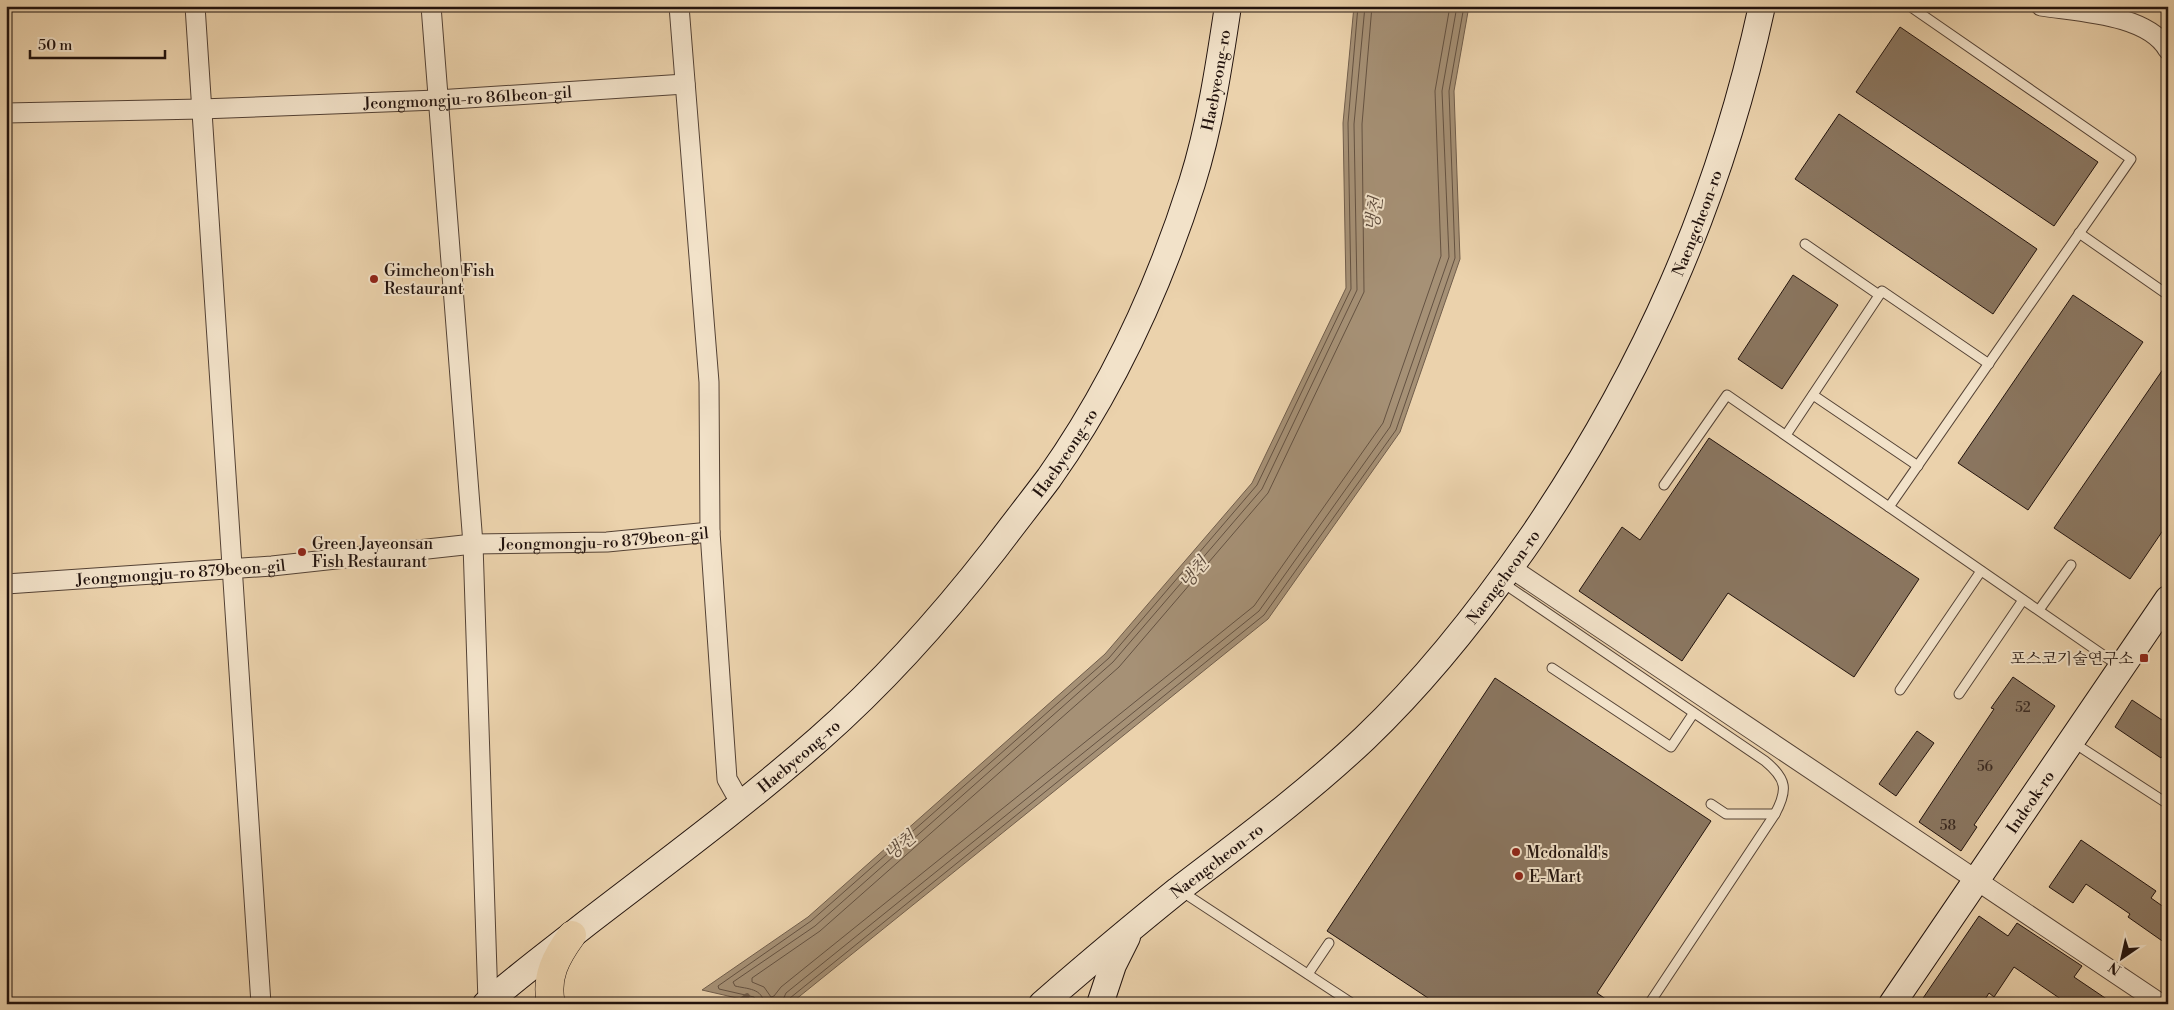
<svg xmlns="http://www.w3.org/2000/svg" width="2174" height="1010" viewBox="0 0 2174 1010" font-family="'Libre Bodoni','Noto Serif KR',serif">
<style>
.water{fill:#a69176;stroke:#715e4c}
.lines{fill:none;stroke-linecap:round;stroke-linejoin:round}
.shore{stroke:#645242;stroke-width:1}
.stream{stroke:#715e4c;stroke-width:5.5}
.building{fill:#8a7660;stroke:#21120d}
.lane-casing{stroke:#544235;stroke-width:11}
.street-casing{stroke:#544235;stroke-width:21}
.secondary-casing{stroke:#21120d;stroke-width:28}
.primary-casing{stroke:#21120d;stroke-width:29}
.lane{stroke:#f2e2c9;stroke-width:9}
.street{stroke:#f2e2c9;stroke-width:19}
.secondary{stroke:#f2e2c9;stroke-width:26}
.primary{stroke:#ebd2ac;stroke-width:28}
.poi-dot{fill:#8f2418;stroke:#f2e2c9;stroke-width:2}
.labels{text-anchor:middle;stroke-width:4;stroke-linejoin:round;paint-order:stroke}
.number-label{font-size:14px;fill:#3b2b22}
.street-label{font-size:16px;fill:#21120d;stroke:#f2e2c9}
.poi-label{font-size:16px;fill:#21120d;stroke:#f2e2c9;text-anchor:start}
.water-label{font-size:18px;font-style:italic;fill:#5d4b3c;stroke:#f2e2c9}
</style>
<rect width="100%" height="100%" fill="#ebd2ac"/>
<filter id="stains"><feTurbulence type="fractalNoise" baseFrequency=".004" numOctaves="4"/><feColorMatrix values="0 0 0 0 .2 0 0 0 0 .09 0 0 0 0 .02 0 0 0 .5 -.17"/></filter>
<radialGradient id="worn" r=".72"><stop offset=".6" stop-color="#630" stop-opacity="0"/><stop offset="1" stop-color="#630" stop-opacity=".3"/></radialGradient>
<path class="water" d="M1354 6H1469L1454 91 1460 259 1400 432 1268 619 790 1004H763L702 990 808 917 1105 654 1252 483 1346 288 1343 123Z"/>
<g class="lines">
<g class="shore">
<path d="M1372 6 1362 124 1364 292 1268 493 1119 667 820 931 752 978V982L764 987 771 997 774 996 781 987 1254 606 1383 423 1441 256 1435 91 1450 6"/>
<path d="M758 1004 754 997 719 989 718 986 811 921 1109 658 1257 485 1351 289 1348 123 1358 6"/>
<path d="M764 1004C763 988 747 989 735 986L733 982 815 926 1113 662 1262 489 1357 290 1354 124 1365 6"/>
<path d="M781 1004 786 993 1259 611 1390 427 1449 257 1442 91 1457 6"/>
<path d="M787 1004 790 998 1264 615 1396 430 1455 258 1449 91 1464 6"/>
</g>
<path class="stream" d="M737 1004 747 996"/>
</g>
<g class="building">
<path d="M1900 27 2098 162 2054 226 1856 92Z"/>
<path d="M1839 114 2037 249 1993 314 1795 179Z"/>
<path d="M1793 275 1838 305 1782 389 1738 359Z"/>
<path d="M2073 295 2143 342 2028 510 1958 463Z"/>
<path d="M2168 362V523L2130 579 2054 528Z"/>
<path d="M1709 438 1919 579 1854 677 1728 593 1682 661 1579 591 1622 527 1640 540Z"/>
<path d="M2013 677 2055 706 1974 825 1977 827 1961 851 1919 822 1994 709 1991 708Z"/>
<path d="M1495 678 1711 821 1597 993 1613 1004H1437L1327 931Z"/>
<path d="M2132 700 2168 724V748L2161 758 2115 727Z"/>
<path d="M1917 731 1934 743 1896 796 1879 784Z"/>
<path d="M2081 840 2156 891 2151 898 2168 910V945L2128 917 2130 914 2086 884 2073 903 2049 887Z"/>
<path d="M1979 916 2008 936 2017 923 2082 966 2074 977 2114 1004H2068L2014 967 1994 997 1989 993 1982 1004H1919Z"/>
</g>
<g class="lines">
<defs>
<g id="lane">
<path d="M2079 233 2168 295"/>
<path d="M1805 244 1879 295"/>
<path d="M1813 395 1918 466"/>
<path d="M1786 435 1882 291 1989 364"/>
<path d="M1664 485 1727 395 2119 666"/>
<path d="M1889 507 2131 159 1911 7"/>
<path d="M1503 583 1765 761C1787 779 1788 790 1775 814L1649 1004"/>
<path d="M2039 610 2071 565"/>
<path d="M1552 668 1671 747 1693 714"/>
<path d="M1900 690 1981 571"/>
<path d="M1959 694 2023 600"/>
<path d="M2074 743 2168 804"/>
<path d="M1711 804 1726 814H1775"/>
<path d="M1181 891 1353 1004"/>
<path d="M1308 974 1329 943"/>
</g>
<g id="street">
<path d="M195 6 261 1004"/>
<path d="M431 6 473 544 488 1002"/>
<path d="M679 6 709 382 710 532 727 779 741 804"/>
<path d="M2041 6C2078 12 2148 14 2168 50"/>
<path id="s1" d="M6 113 201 109 437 100 685 84"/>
<path d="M1511 568 2161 1004"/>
<path id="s2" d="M6 584 272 566 473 544 607 542 710 532"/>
</g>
<g id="secondary">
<path id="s3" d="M486 1004C519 975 553 950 587 923 665 863 745 804 819 739 885 681 941 618 994 550 1012 526 1031 502 1049 478 1112 389 1159 287 1192 183 1210 126 1219 66 1228 6"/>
<path id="s4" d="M1042 1004C1087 965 1132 927 1178 890 1242 841 1307 793 1365 738 1428 678 1482 609 1531 538 1644 372 1719 203 1762 6"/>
<path d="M1100 1004 1113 965 1127 937"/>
<path id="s5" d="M1892 1004 2168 599"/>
</g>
<path id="primary" d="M551 1004C545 977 556 957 572 935"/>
</defs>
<use href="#lane" class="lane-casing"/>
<use href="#street" class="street-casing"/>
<use href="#secondary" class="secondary-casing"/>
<use href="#primary" class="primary-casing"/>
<use href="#lane" class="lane"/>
<use href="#street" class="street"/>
<use href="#secondary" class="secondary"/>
<use href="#primary" class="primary"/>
</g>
<g class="poi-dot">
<circle cx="374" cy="279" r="5"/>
<circle cx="302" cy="552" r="5"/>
<rect x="2139" y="653" width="10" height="10" rx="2.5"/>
<circle cx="1516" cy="852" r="5"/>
<circle cx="1519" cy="876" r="5"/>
</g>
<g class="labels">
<g class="number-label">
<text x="2023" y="712">52</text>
<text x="1985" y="771">56</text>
<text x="1948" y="830">58</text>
</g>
<g class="street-label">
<text dy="6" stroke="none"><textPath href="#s3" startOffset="1209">Haebyeong-ro</textPath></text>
<text dy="6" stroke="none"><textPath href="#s1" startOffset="462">Jeongmongju-ro 861beon-gil</textPath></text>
<text dy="6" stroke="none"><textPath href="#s4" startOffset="1036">Naengcheon-ro</textPath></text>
<text dy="6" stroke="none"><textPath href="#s3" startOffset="804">Haebyeong-ro</textPath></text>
<text dy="6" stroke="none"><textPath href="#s2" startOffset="600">Jeongmongju-ro 879beon-gil</textPath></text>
<text dy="6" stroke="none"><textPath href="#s2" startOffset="175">Jeongmongju-ro 879beon-gil</textPath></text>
<text dy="6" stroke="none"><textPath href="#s4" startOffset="631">Naengcheon-ro</textPath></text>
<text dy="6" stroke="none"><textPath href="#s3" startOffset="399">Haebyeong-ro</textPath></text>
<text dy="6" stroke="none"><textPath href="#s5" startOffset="245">Indeok-ro</textPath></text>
<text dy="6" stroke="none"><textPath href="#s4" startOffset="226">Naengcheon-ro</textPath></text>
</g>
<g class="poi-label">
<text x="384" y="276">Gimcheon Fish<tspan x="384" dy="18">Restaurant</tspan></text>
<text x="312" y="549">Green Jayeonsan<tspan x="312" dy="18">Fish Restaurant</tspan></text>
<text x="2134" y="664" text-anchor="end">포스코기술연구소</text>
<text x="1526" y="858">Mcdonald's</text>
<text x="1529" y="882">E-Mart</text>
</g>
<g class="water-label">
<text transform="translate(1374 214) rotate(-83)" y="6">냉천</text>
<text transform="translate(1194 573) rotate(-50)" y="6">냉천</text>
<text transform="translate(900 846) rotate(-40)" y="6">냉천</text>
</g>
</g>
<rect width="2174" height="1010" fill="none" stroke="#ebd2ac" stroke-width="25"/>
<rect x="8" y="8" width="2159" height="995" fill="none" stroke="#21120d" stroke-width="2.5"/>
<rect x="12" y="12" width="2149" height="985" fill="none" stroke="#21120d"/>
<g transform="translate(2122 958) rotate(214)" stroke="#f2e2c9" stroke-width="4" paint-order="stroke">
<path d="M0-4L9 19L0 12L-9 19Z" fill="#21120d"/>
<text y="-8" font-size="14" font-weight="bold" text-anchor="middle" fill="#21120d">N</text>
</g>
<path d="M30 50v8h135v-8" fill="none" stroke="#21120d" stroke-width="2.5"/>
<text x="38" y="50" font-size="15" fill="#21120d" stroke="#f2e2c9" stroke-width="4" paint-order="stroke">50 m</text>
<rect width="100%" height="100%" filter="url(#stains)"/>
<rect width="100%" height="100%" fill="url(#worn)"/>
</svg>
